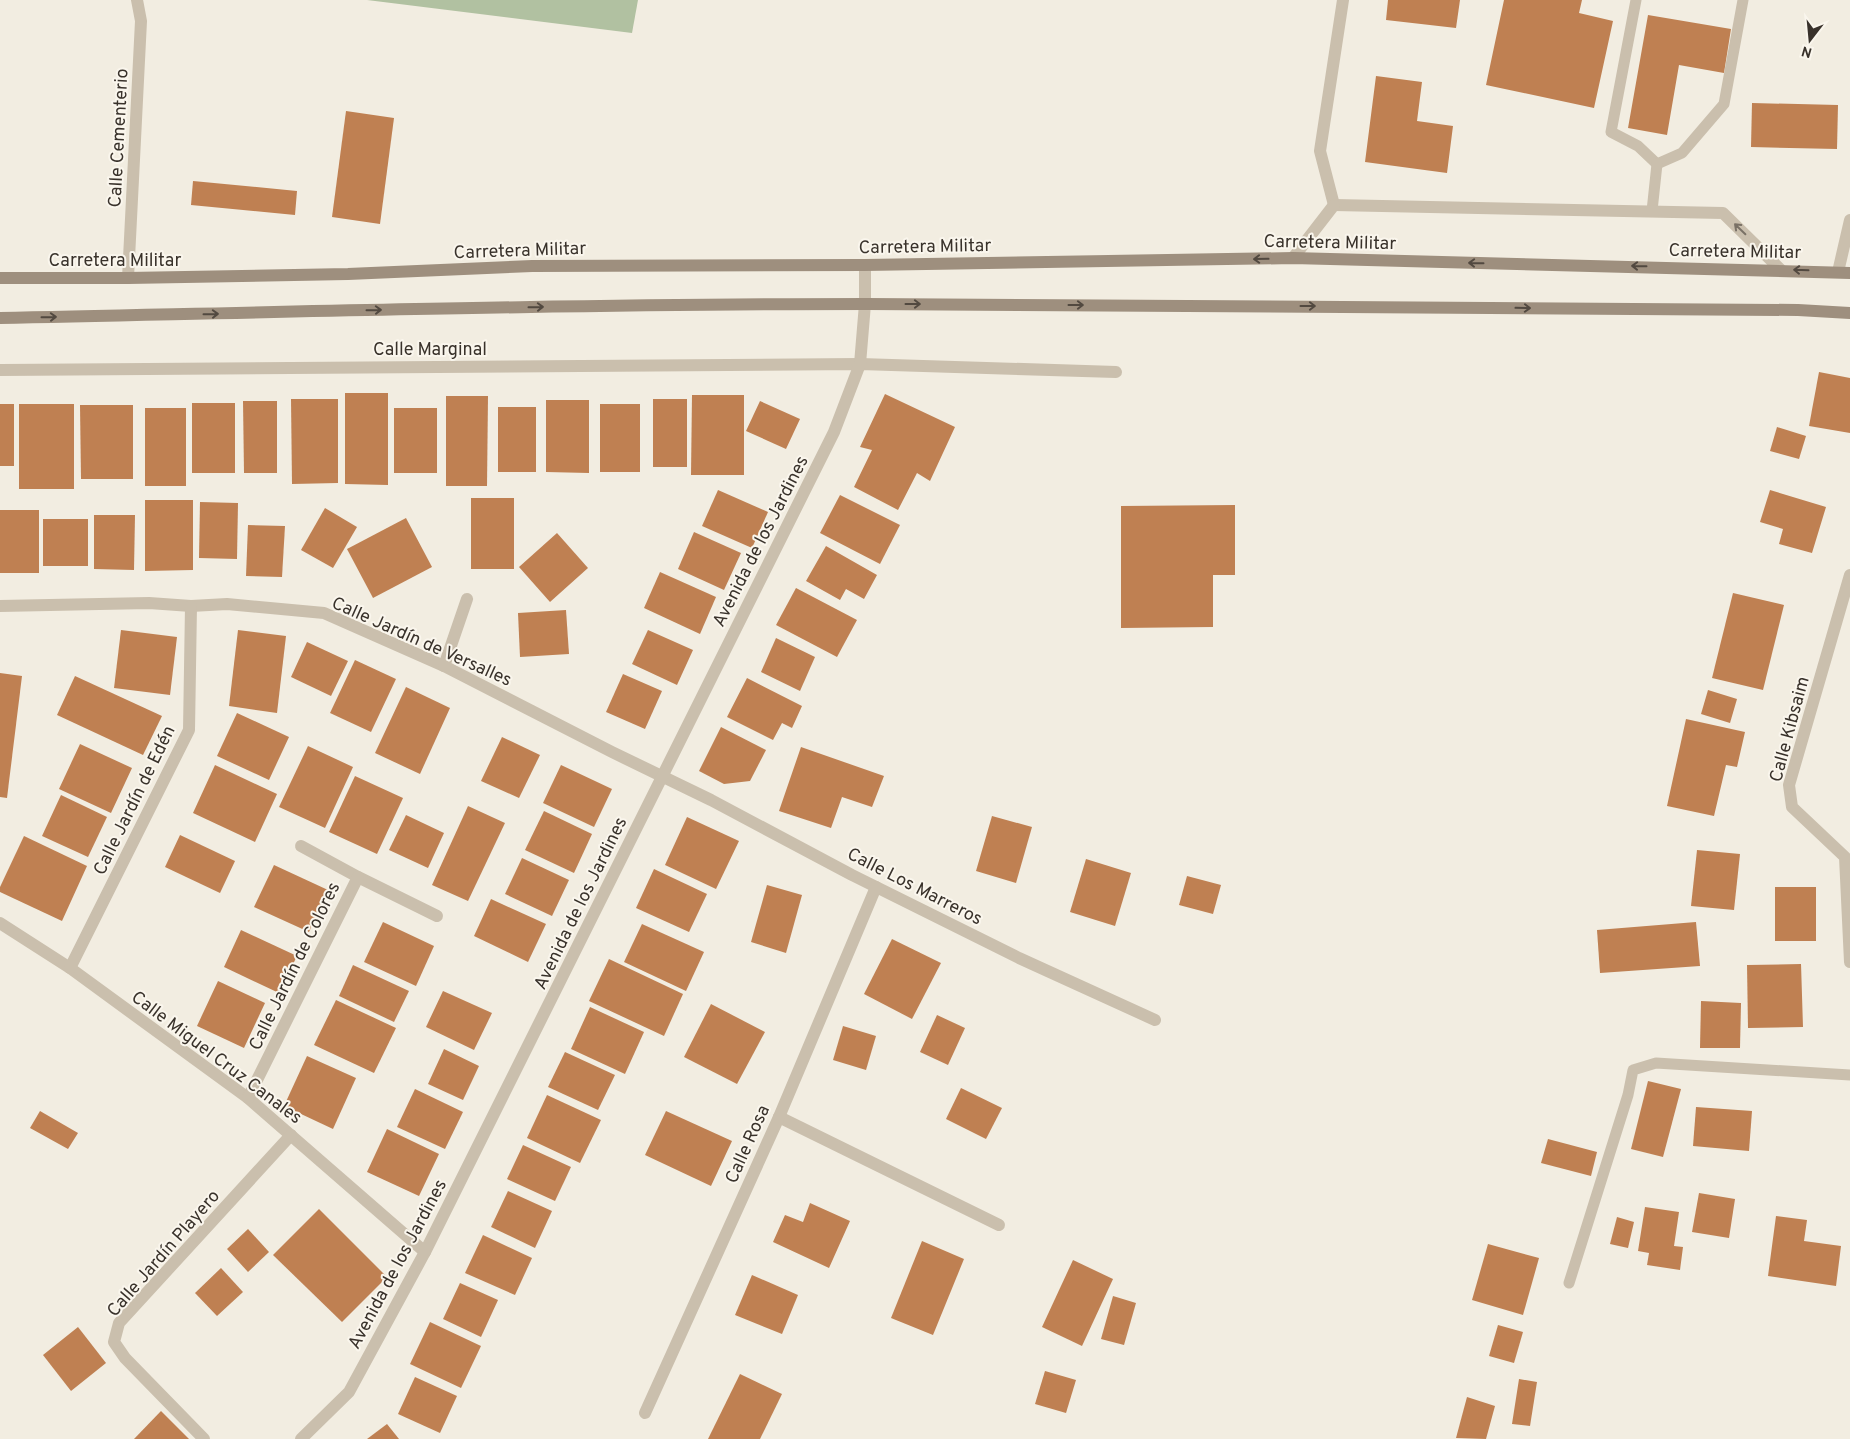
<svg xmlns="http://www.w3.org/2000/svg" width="1850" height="1439" viewBox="0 0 1850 1439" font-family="Overpass,sans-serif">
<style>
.green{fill:#b1c1a1}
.building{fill:#bf8052}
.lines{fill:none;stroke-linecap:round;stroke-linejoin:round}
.lane{stroke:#cabfad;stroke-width:11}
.street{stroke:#cabfad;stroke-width:12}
.secondary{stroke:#9e8f7e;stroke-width:12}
.oneway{stroke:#7a7166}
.oneway2{stroke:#524940}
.labels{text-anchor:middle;stroke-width:4;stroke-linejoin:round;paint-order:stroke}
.street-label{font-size:18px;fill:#39322b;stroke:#faf6ed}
</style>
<rect width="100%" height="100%" fill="#f2ede1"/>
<path class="green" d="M367 0H638L632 33Z"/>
<g class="building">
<path d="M1388 0H1460L1456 28 1386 20Z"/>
<path d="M1504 0H1582L1579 13 1613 21 1594 108 1486 85Z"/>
<path d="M1648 15 1731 29 1724 73 1679 65 1667 135 1628 128Z"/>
<path d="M1376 76 1422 82 1417 121 1453 126 1447 173 1365 162Z"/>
<path d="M1752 103 1838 105 1837 149 1751 147Z"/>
<path d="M346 111 394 118 380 224 332 217Z"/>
<path d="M193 181 297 191 295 215 191 205Z"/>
<path d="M1819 372 1850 378V433L1809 426Z"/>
<path d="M345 393H388V485L345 484Z"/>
<path d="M885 394 955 427 930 481 917 473 898 510 854 487 872 450 860 447Z"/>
<path d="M692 395H744V475H691Z"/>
<path d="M446 396H488L487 486H446Z"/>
<path d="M291 399H338V483L292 484Z"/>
<rect x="653" y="399" width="34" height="68"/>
<path d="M546 400H589V473L546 472Z"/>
<path d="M243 401H277V473H244Z"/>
<path d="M760 401 800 419 786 449 746 431Z"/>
<rect x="192" y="403" width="43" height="70"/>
<rect x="0" y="404" width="14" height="62"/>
<rect x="19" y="404" width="55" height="85"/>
<rect x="600" y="404" width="40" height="68"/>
<path d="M80 405H133V479H81Z"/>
<rect x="498" y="407" width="38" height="65"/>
<rect x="145" y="408" width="41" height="78"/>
<rect x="394" y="408" width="43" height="65"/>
<path d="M1777 427 1806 436 1799 459 1770 451Z"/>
<path d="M718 490 768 512 752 548 702 526Z"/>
<path d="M1770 490 1826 507 1812 553 1779 544 1783 529 1760 522Z"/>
<path d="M840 495 900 525 880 564 820 533Z"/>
<rect x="471" y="498" width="43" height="71"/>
<path d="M145 500H193V570L145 571Z"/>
<path d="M200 502 238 503 237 559 199 558Z"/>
<path d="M1235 505V575H1213V627L1121 628V506Z"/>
<path d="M325 508 357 527 333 568 301 550Z"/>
<rect x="0" y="510" width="39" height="63"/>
<path d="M94 515H135L134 570 94 569Z"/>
<path d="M406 518 432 567 373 598 347 549Z"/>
<rect x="43" y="519" width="45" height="47"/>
<path d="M248 525 285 526 282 577 246 576Z"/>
<path d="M694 532 741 553 724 590 678 569Z"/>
<path d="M557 533 588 568 550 602 519 567Z"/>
<path d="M826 546 877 575 864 599 846 589 840 600 806 581Z"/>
<path d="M660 572 716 597 700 634 644 608Z"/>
<path d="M796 588 857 620 837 657 776 625Z"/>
<path d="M1733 593 1784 605 1763 690 1712 678Z"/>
<path d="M566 610 569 654 520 657 518 613Z"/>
<path d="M121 630 177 637 170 695 114 688Z"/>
<path d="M238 630 286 636 277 713 229 706Z"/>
<path d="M648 630 693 650 677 685 632 664Z"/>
<path d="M776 638 815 657 800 691 761 672Z"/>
<path d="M307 642 348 661 331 696 291 677Z"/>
<path d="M355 660 396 679 371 732 330 713Z"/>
<path d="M0 673 22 676 7 798 0 797Z"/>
<path d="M623 674 662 691 645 729 606 712Z"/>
<path d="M75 676 162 716 143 755 57 715Z"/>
<path d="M747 678 802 706 792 728 782 723 773 740 727 717Z"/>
<path d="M406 687 450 708 420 774 375 753Z"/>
<path d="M1708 690 1737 699 1730 723 1701 714Z"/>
<path d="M237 713 289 737 269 780 217 756Z"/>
<path d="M1686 719 1745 732 1737 767 1726 765 1714 816 1667 806Z"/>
<path d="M721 727 766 750 750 781 724 784 699 771Z"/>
<path d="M502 737 540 755 519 798 481 781Z"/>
<path d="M80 744 132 768 111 813 59 789Z"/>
<path d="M308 746 353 767 325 828 279 807Z"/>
<path d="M801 747 884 776 872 807 842 797 831 828 779 811Z"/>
<path d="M215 765 277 794 255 842 193 813Z"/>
<path d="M561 765 612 789 594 827 543 803Z"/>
<path d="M355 776 403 798 377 854 329 832Z"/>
<path d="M61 795 107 817 88 857 42 836Z"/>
<path d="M468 806 505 823 468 901 432 885Z"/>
<path d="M544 811 592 834 574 873 525 850Z"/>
<path d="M406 815 444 833 428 868 389 850Z"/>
<path d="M992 816 1032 827 1016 883 976 871Z"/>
<path d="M687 817 739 841 716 889 665 865Z"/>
<path d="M180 835 235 861 220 893 165 867Z"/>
<path d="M24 836 87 866 62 921 0 892V887Z"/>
<path d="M1697 850 1740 854 1734 910 1691 906Z"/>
<path d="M522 858 569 880 552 916 505 894Z"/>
<path d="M1086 859 1131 873 1115 926 1070 912Z"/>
<path d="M274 865 328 890 309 932 254 907Z"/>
<path d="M654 869 707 894 689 932 636 908Z"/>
<path d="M1187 876 1221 885 1213 914 1179 905Z"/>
<path d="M767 885 802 895 786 953 751 942Z"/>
<rect x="1775" y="887" width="41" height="54"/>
<path d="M491 899 546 924 528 962 474 936Z"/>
<path d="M383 922 434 946 416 986 364 962Z"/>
<path d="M1696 922 1700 966 1600 973 1597 930Z"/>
<path d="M642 924 704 952 686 991 624 962Z"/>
<path d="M241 930 297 956 279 993 224 967Z"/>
<path d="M892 939 941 963 912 1019 864 994Z"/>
<path d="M609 959 683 994 664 1036 589 1001Z"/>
<path d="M1801 964 1803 1027 1748 1028 1747 965Z"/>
<path d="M353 965 409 991 394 1022 339 996Z"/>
<path d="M218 981 265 1003 244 1048 197 1026Z"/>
<path d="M443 991 492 1013 474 1050 426 1027Z"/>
<path d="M336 1000 396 1028 374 1073 314 1045Z"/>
<path d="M1701 1001 1741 1003 1740 1048H1700Z"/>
<path d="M711 1004 765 1032 737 1084 684 1057Z"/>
<path d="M590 1007 644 1032 625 1074 571 1049Z"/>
<path d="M937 1015 965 1028 948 1065 920 1052Z"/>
<path d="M843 1026 876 1036 866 1070 833 1060Z"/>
<path d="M444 1049 479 1066 463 1100 428 1084Z"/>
<path d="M565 1052 615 1075 598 1110 548 1087Z"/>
<path d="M307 1056 356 1078 333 1129 284 1106Z"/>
<path d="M1648 1081 1681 1089 1663 1157 1631 1149Z"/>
<path d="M961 1088 1002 1108 986 1139 946 1119Z"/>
<path d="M415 1089 463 1112 445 1149 397 1127Z"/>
<path d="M547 1095 601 1120 580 1163 527 1138Z"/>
<path d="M1696 1107 1752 1111 1749 1151 1693 1146Z"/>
<path d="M40 1111 78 1133 68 1149 30 1128Z"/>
<path d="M666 1111 732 1141 711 1186 645 1155Z"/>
<path d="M387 1129 439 1154 419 1196 367 1172Z"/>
<path d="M1548 1139 1597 1152 1591 1176 1541 1163Z"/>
<path d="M523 1145 571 1167 555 1201 507 1179Z"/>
<path d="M508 1191 552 1211 535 1248 491 1227Z"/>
<path d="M1699 1193 1735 1199 1729 1238 1692 1232Z"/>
<path d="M810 1203 850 1221 829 1268 773 1242 785 1215 803 1222Z"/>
<path d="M1645 1207 1679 1212 1674 1246 1683 1247 1680 1270 1647 1265 1649 1253 1638 1251Z"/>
<path d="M319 1209 387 1277 342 1322 273 1255Z"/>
<path d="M1776 1216 1807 1220 1804 1241 1841 1246 1836 1286 1768 1276Z"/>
<path d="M1617 1217 1634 1222 1628 1248 1610 1244Z"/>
<path d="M248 1229 269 1252 248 1272 227 1249Z"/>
<path d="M483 1235 532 1258 515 1295 465 1273Z"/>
<path d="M922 1241 964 1259 933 1335 891 1318Z"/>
<path d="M1488 1244 1539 1258 1523 1315 1472 1300Z"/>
<path d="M1073 1260 1113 1279 1082 1346 1042 1327Z"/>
<path d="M221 1268 243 1292 217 1316 195 1293Z"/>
<path d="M752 1275 798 1295 782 1334 735 1315Z"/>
<path d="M460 1283 498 1300 481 1337 443 1319Z"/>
<path d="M1113 1296 1136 1303 1124 1345 1101 1339Z"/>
<path d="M430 1322 481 1346 461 1388 410 1364Z"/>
<path d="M1498 1325 1523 1332 1514 1363 1489 1356Z"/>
<path d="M78 1327 106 1363 71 1391 43 1355Z"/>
<path d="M1045 1371 1076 1380 1066 1413 1035 1404Z"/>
<path d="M740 1374 782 1394 760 1439H708Z"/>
<path d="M415 1377 457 1396 440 1433 398 1414Z"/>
<path d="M1519 1379 1537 1382 1530 1426 1512 1424Z"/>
<path d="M1467 1397 1495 1406 1486 1439 1456 1438Z"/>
<path d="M161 1411 189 1439H134Z"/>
<path d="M387 1424 399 1439H367Z"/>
</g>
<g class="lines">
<g class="lane">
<path d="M1636 0 1611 132 1638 146 1657 164"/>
<path d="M1657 164 1682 153 1724 104 1743 0"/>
<path d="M1652 211 1657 164"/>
<path d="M1569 1283 1628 1095 1633 1070 1656 1063 1850 1075"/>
</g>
<g class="street">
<path d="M1334 205 1723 213 1781 270"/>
<path d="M1334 205 1320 151 1343 0"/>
<path d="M1293 258 1334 205"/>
<path d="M1838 272 1850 220"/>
<path d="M128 278 141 21 137 0"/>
<path d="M0 370 860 364 1116 372"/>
<path d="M1850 575 1789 785 1792 807 1845 857 1850 962"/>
<path d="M0 606 149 603 191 606 227 604 324 613 444 666 612 752 711 800 852 875 1019 958 1155 1020"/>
<path d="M444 666 467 599"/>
<path d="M301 846 358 877 437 916"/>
<path d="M0 923 70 968 248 1098 425 1252"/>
<path d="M70 968 189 730 191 606"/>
<path d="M248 1098 358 877"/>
<path d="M779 1117 999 1225"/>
<path d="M645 1413 779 1117 876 887"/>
<path d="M204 1439 125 1358 114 1342 119 1323 291 1135"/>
<path d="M301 1439 349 1392 425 1252 834 432 860 364 865 304V265"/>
</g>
<g class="secondary">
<path d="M0 278H128L348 274 532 266 865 265 1293 258 1850 273"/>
<path d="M0 318C289 312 578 304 867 304 1178 304 1488 307 1798 310L1850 313"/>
</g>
</g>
<defs><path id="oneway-shaft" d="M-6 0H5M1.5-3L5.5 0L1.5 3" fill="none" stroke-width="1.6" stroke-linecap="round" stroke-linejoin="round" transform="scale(1.25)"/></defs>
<use class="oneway" href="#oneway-shaft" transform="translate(1740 229) rotate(-136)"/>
<g class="oneway2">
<use href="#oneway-shaft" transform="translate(1261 259) rotate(179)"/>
<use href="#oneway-shaft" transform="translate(1476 263) rotate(-179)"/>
<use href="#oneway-shaft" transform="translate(1639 266) rotate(-179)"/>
<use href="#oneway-shaft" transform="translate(1801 270) rotate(-178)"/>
<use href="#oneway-shaft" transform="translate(913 304)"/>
<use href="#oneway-shaft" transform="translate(1076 305)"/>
<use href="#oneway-shaft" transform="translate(1308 306)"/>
<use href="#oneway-shaft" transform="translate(536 307) rotate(-1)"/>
<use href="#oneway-shaft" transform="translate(1523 308) rotate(1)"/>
<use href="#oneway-shaft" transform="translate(374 310) rotate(-1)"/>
<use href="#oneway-shaft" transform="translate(211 314) rotate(-1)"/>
<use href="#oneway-shaft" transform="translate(49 317) rotate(-1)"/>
</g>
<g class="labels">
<g class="street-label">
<text transform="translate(118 138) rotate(-87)" y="6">Calle Cementerio</text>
<text transform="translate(1330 242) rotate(1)" y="6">Carretera Militar</text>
<text transform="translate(925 246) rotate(-1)" y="6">Carretera Militar</text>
<text transform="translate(520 250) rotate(-2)" y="6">Carretera Militar</text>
<text transform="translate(1735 251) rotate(1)" y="6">Carretera Militar</text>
<text x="115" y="266">Carretera Militar</text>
<text x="430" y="355">Calle Marginal</text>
<text transform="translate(760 541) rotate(-63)" y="6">Avenida de los Jardines</text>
<text transform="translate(422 641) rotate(24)" y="6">Calle Jardín de Versalles</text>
<text transform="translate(1789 729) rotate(-75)" y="6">Calle Kibsaim</text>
<text transform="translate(134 800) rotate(-64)" y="6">Calle Jardín de Edén</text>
<text transform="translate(915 886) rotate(27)" y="6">Calle Los Marreros</text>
<text transform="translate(580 903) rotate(-64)" y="6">Avenida de los Jardines</text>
<text transform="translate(294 966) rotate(-64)" y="6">Calle Jardín de Colores</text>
<text transform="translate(217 1057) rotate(37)" y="6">Calle Miguel Cruz Canales</text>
<text transform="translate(747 1144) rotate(-66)" y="6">Calle Rosa</text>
<text transform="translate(163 1253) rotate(-49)" y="6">Calle Jardín Playero</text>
<text transform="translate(397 1264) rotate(-62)" y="6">Avenida de los Jardines</text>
</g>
</g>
<g transform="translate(1810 40) rotate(196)" stroke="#faf6ed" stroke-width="4" paint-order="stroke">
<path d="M0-4L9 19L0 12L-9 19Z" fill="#39322b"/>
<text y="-8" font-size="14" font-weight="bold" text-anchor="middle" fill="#39322b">N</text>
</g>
</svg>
